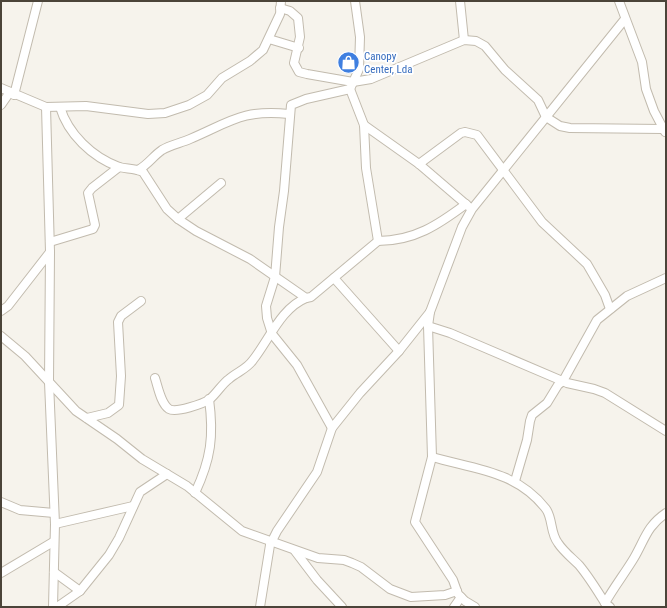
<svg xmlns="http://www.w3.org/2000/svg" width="667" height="608" viewBox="0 0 667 608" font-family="'Roboto Condensed',sans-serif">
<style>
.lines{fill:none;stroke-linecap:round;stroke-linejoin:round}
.minor-casing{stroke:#c2bbae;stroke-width:10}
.minor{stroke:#fff;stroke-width:8}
.labels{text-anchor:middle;stroke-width:3.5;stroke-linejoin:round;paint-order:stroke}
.shop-label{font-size:11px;fill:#366cbe;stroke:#fff;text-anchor:start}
</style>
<rect width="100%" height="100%" fill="#f6f3ec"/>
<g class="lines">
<defs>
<g id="minor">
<path d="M460 1 464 40"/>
<path d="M619 1 642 62 646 89 654 111 665 132"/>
<path d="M280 8 290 11 298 18 300 37 294 63 299 72 307 74 353 82 371 79 464 40 476 41 485 46 505 70 538 100 546 117 560 126 570 128 663 129"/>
<path d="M269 39 299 48"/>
<path d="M1 88 46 107 86 106 148 114 165 113 189 105 207 95 222 78 250 61 263 50 280 14 281 1"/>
<path d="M350 89 364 125 366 168 378 241"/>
<path d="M14 95 38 1"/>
<path d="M1 105 10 92"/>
<path d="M60 107C68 134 92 157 119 167 127 169 135 168 143 172L167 209 178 219 196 231 250 259 306 298 311 297 378 241C414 241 438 225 466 204"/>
<path d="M364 125 419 164 468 206"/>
<path d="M419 164 461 133 465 132 477 135 542 222 587 264 605 295 610 309"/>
<path d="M138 170C149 164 153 156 162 150 170 145 181 143 190 139 230 122 243 109 289 114"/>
<path d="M178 219 221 183"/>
<path d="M50 242 93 229 95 225 88 193 92 188 119 167"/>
<path d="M50 252 49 382 55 524 53 607"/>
<path d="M334 278 399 351"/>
<path d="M1 311 8 306 50 252 46 107"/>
<path d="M430 312 428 326 432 457 415 522 453 580 458 594 465 601 475 607"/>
<path d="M428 326 450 333 567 383 594 389 605 393 666 431"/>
<path d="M1 336 25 356 76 411 117 439 142 459 187 486 242 531 318 558 344 560 352 563 361 567 390 589 411 597 445 595 457 591"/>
<path d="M155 378C158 387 161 404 169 409 176 413 203 404 210 399 217 393 222 384 229 379 237 372 247 369 253 360 269 340 281 308 306 298"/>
<path d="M87 418 108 413 119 405 121 376 118 322 121 316 141 301"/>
<path d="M332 428 297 365 272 334 267 318 266 306 275 277 279 227 284 191 291 105 306 99 350 89 359 69 360 37 355 1"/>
<path d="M432 457C474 469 517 471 546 509 553 519 550 533 558 543 563 551 572 558 579 565 589 577 597 590 605 603"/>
<path d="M515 481 527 440 530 421 532 415 547 403 558 385 563 381 597 320 627 296 666 278"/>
<path d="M195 493C211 459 214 436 209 399"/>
<path d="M1 502 20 510 54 513"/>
<path d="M55 524 133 506"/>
<path d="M295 551 317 580 342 607"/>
<path d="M54 572 80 591"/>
<path d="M1 573 53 542"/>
<path d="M57 607 80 591 109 555 119 538 140 492 167 474"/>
<path d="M260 607 270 545 277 531 317 472 332 428 360 393 399 351 430 312 462 227 472 209 625 19"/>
<path d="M454 607 461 597"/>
<path d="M610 607 605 603C614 587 625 573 634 558 645 539 647 526 666 513"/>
</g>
</defs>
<use href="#minor" class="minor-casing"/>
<use href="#minor" class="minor"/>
</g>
<defs>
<symbol id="shop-disc" viewBox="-11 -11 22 22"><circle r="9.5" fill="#3f7fe0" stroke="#fff"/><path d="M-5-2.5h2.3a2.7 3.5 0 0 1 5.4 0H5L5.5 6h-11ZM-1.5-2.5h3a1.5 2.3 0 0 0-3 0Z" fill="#fff"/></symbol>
</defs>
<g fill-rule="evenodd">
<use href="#shop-disc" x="336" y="50" width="25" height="25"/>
</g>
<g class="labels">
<g class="shop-label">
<text x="364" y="60">Canopy<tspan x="364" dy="13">Center, Lda</tspan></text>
</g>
</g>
<rect width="667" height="608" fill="none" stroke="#4b4439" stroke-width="4"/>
</svg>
